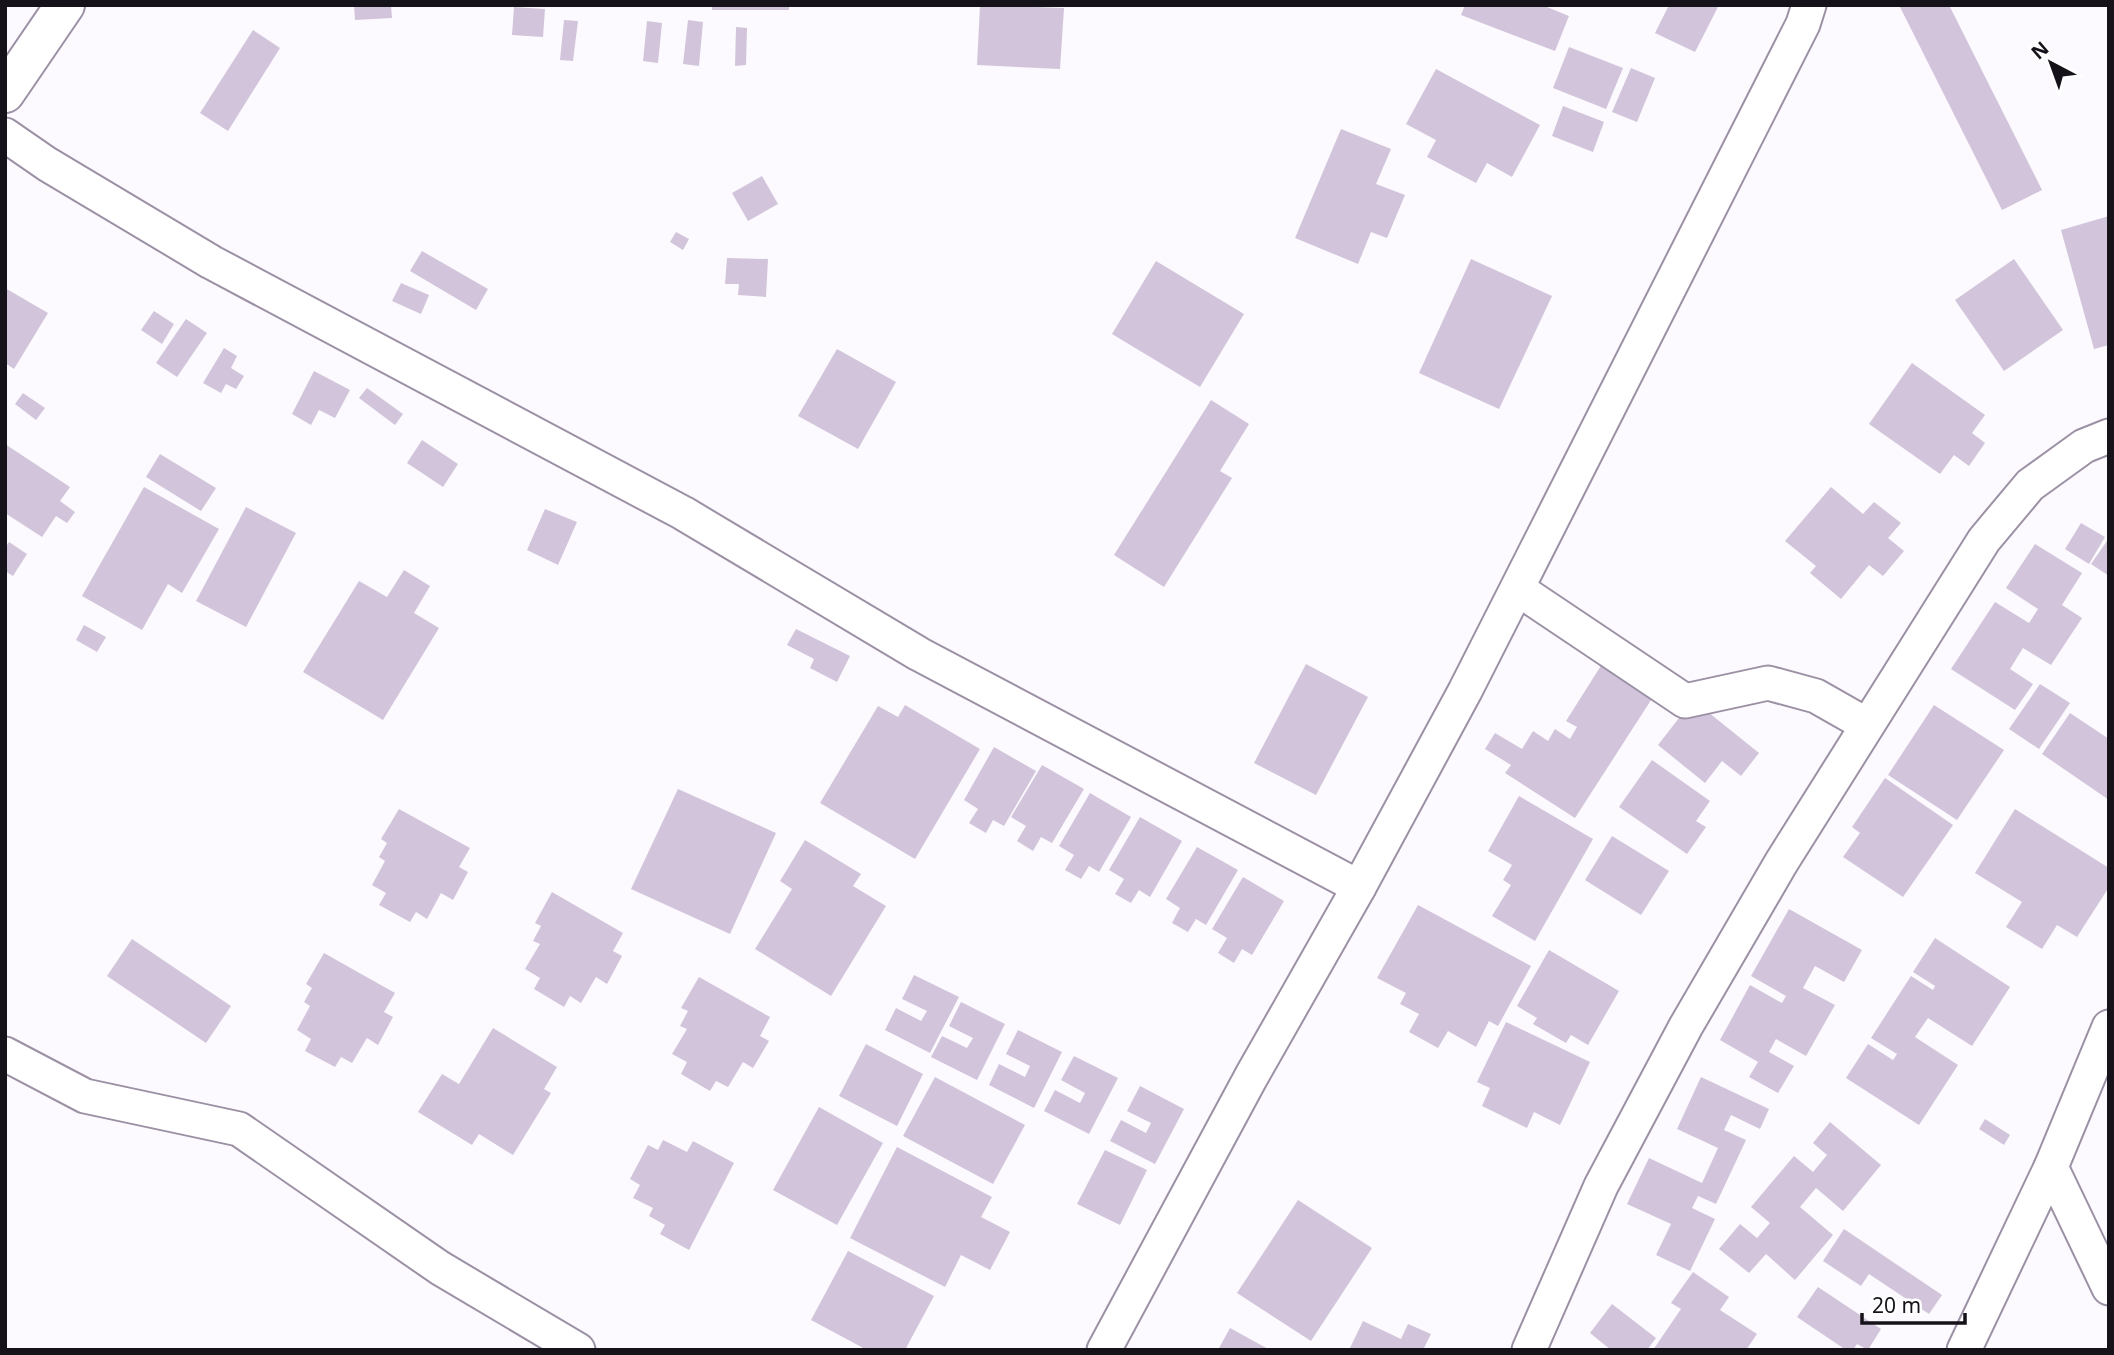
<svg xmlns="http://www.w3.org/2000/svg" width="2114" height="1355" viewBox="0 0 2114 1355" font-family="'Noto Sans',sans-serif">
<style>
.building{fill:#d2c5db}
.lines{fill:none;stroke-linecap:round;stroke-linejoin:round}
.minor-casing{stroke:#9c90a5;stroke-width:37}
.tertiary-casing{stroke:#9c90a5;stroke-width:42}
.minor{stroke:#fff;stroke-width:33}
.tertiary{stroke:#fff;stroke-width:38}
</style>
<rect width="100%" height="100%" fill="#fcfafe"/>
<g class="building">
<path d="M354 5H391L392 18 355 20Z"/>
<rect x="712" y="5" width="77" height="5"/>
<path d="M980 5 1064 8 1060 69 977 65Z"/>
<path d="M1465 5H1542L1569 16 1555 51 1461 15Z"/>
<path d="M1669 5H1719L1695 52 1655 33Z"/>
<path d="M1899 5H1949L2042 190 2002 210Z"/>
<path d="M514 7 545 9 543 37 512 35Z"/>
<path d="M564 20 578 21 573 61 560 60Z"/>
<path d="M688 20 703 22 699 66 683 64Z"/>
<path d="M647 21 662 23 658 63 643 61Z"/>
<path d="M736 27 747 28 746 65 735 66Z"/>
<path d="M253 30 280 48 228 131 200 113Z"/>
<path d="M1569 47 1623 68 1606 109 1553 88Z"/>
<path d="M1631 68 1655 78 1637 122 1612 112Z"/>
<path d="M1436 69 1540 125 1512 177 1487 163 1476 183 1427 157 1436 140 1406 124Z"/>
<path d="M1563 106 1604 122 1593 152 1552 136Z"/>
<path d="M1341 129 1391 149 1376 184 1405 195 1387 238 1371 232 1358 264 1295 238Z"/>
<path d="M762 176 778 204 748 221 732 193Z"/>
<path d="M2109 216V345L2094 349 2061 230Z"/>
<path d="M676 232 689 239 683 250 670 242Z"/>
<path d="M422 251 488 289 476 310 410 271Z"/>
<path d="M727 258 768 259 766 297 738 295 739 284H725Z"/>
<path d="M1471 259 1552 296 1499 409 1419 373Z"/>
<path d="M2014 259 2063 330 2004 371 1955 300Z"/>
<path d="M1156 261 1244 314 1200 387 1112 334Z"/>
<path d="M401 283 429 295 421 314 392 301Z"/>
<path d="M5 288 48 313 14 369 5 363Z"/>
<path d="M154 311 174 324 162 344 141 330Z"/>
<path d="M186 319 207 333 177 377 156 363Z"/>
<path d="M224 348 237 356 231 368 244 376 236 389 226 384 221 393 203 383Z"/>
<path d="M837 349 896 382 858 449 798 416Z"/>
<path d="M1912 363 1985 415 1972 433 1985 443 1969 466 1954 455 1940 474 1869 424Z"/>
<path d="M314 371 350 390 335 418 319 410 311 425 292 414Z"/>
<path d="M367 388 403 414 395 425 359 398Z"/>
<path d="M23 393 45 408 36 420 15 404Z"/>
<path d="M1211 400 1249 424 1220 471 1232 478 1164 587 1114 555Z"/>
<path d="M422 440 458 464 443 487 407 463Z"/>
<path d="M5 444 70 487 60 501 75 512 67 523 56 516 42 537 5 513Z"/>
<path d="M160 454 216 488 201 511 146 477Z"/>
<path d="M144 487 219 529 182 593 168 584 142 630 82 596Z"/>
<path d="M1831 487 1863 514 1874 502 1901 523 1888 538 1904 551 1883 576 1869 565 1841 599 1810 573 1816 566 1785 541Z"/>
<path d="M246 507 296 533 246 627 196 601Z"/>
<path d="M545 509 577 522 558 565 527 550Z"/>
<path d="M2081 523 2105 537 2089 564 2065 549Z"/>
<path d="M2109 538V576L2091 564Z"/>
<path d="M9 542 27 554 13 576 5 571V548Z"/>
<path d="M2035 544 2082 573 2062 605 2082 618 2051 665 2023 648 2010 669 2033 684 2015 710 1951 669 1995 602 2029 623 2038 609 2006 588Z"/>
<path d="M404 570 430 586 414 613 439 628 383 720 303 672 359 581 387 597Z"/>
<path d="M84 625 106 637 97 652 76 640Z"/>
<path d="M796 629 850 656 837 682 810 668 814 659 787 645Z"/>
<path d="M1306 664 1368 697 1316 795 1254 763Z"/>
<path d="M1602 664 1653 697 1575 818 1505 773 1511 765 1485 749 1495 733 1522 749 1533 731 1548 741 1555 729 1570 739 1577 727 1566 721Z"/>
<path d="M2040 684 2070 703 2039 749 2009 729Z"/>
<path d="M1693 700 1759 753 1741 776 1722 761 1705 783 1658 745Z"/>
<path d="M905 705 980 749 915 859 820 803 878 706 898 717Z"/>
<path d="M1934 705 2004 750 1957 820 1888 775Z"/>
<path d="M2070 713 2109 739V800L2042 754Z"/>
<path d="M994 747 1036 771 1004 826 993 820 986 833 969 823 978 809 964 800Z"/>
<path d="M1652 760 1710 801 1696 821 1706 827 1687 854 1619 807Z"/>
<path d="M1042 765 1084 789 1052 843 1041 837 1033 851 1017 841 1026 826 1011 817Z"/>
<path d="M1885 778 1953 825 1903 897 1843 857 1860 833 1852 827Z"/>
<path d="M678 789 776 833 730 934 631 889Z"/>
<path d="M1090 793 1131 817 1099 872 1089 866 1081 879 1065 870 1074 855 1059 846Z"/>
<path d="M1519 796 1593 839 1535 941 1492 916 1511 885 1503 880 1512 865 1488 851Z"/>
<path d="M399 809 470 848 459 867 468 872 453 900 441 893 427 919 416 912 410 922 379 905 386 893 372 885 385 861 379 857 387 843 381 839Z"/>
<path d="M2015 809 2109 868V887L2077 937 2057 925 2042 949 2006 927 2022 902 1975 873Z"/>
<path d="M1140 817 1182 841 1150 897 1139 890 1131 903 1115 894 1124 879 1109 870Z"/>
<path d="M1612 836 1669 871 1641 915 1585 880Z"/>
<path d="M805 840 861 874 853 886 886 906 831 996 755 949 792 889 780 881Z"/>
<path d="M1197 847 1238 870 1206 925 1196 919 1188 932 1172 923 1180 908 1166 899Z"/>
<path d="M1243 877 1284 901 1252 955 1242 949 1234 963 1218 953 1227 938 1212 929Z"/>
<path d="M552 892 623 933 613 951 622 956 607 984 596 977 581 1003 570 996 564 1007 534 989 540 978 525 969 540 944 533 941 541 926 535 923Z"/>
<path d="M1418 905 1531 966 1498 1026 1489 1021 1476 1047 1448 1031 1438 1048 1409 1032 1419 1014 1400 1004 1406 993 1377 978Z"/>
<path d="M1789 909 1862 950 1844 982 1815 966 1803 988 1835 1005 1806 1056 1776 1039 1769 1052 1794 1066 1778 1093 1749 1077 1758 1062 1720 1040 1750 985 1782 1003 1786 996 1751 976Z"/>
<path d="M1935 938 2010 987 1972 1046 1928 1018 1915 1037 1958 1065 1919 1125 1846 1078 1868 1044 1893 1060 1897 1054 1871 1038 1911 976 1933 990 1935 986 1913 972Z"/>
<path d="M132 939 231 1006 206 1043 107 976Z"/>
<path d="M1549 950 1619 991 1588 1045 1571 1035 1566 1043 1533 1024 1537 1018 1517 1006Z"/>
<path d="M324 953 395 993 384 1012 393 1017 378 1045 367 1038 352 1063 341 1057 335 1067 305 1051 311 1039 297 1030 310 1006 304 1002 312 988 306 984Z"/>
<path d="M914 975 959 997 930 1053 885 1030 896 1008 921 1021 927 1011 902 999Z"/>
<path d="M699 977 770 1017 760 1036 769 1041 753 1068 743 1062 728 1087 716 1081 710 1091 681 1074 687 1062 672 1054 687 1029 680 1026 688 1011 681 1008Z"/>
<path d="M961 1002 1005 1024 977 1080 931 1057 942 1036 967 1048 973 1038 949 1026Z"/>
<path d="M1506 1022 1590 1062 1560 1125 1534 1112 1527 1128 1482 1106 1490 1088 1477 1082Z"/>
<path d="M493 1028 557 1067 544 1089 551 1093 513 1155 479 1134 472 1145 418 1112 442 1074 459 1084Z"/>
<path d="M1018 1030 1062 1052 1034 1108 989 1085 999 1064 1025 1077 1030 1066 1006 1054Z"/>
<path d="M866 1044 923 1074 897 1126 839 1096Z"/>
<path d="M1074 1056 1118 1078 1089 1134 1044 1111 1055 1090 1080 1103 1085 1093 1061 1080Z"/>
<path d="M935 1077 1025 1125 993 1184 903 1136Z"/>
<path d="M1701 1077 1769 1109 1760 1129 1731 1115 1724 1130 1746 1140 1716 1204 1698 1196 1692 1208 1715 1219 1690 1271 1656 1255 1671 1224 1627 1204 1649 1158 1702 1183 1718 1148 1677 1129Z"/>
<path d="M1140 1086 1184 1109 1155 1164 1110 1141 1121 1120 1146 1133 1151 1123 1127 1111Z"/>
<path d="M819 1107 883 1143 837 1225 773 1190Z"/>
<path d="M1985 1119 2010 1135 2004 1145 1979 1129Z"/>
<path d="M1830 1122 1881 1165 1843 1211 1816 1188 1800 1207 1833 1235 1795 1280 1766 1254 1749 1273 1719 1249 1740 1224 1757 1238 1770 1223 1751 1207 1794 1156 1813 1172 1827 1155 1813 1143Z"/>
<path d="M663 1140 687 1152 693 1141 734 1163 689 1250 660 1234 665 1225 649 1216 653 1208 633 1198 640 1185 630 1179 648 1145 658 1150Z"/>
<path d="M897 1147 992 1197 981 1217 1010 1232 990 1270 961 1255 945 1287 850 1238Z"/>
<path d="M1105 1150 1147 1170 1120 1225 1077 1204Z"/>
<path d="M1298 1200 1372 1248 1311 1341 1237 1293Z"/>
<path d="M1844 1229 1942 1295 1929 1314 1869 1274 1861 1286 1823 1261Z"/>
<path d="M848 1251 934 1296 905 1350H867L811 1320Z"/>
<path d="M1693 1272 1729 1297 1720 1310 1757 1334 1746 1350H1653L1681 1309 1671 1303Z"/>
<path d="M1818 1287 1881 1329 1868 1350 1857 1344 1853 1350H1846L1797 1317Z"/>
<path d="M1612 1304 1656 1338 1647 1350H1611L1590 1333Z"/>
<path d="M1363 1321 1401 1339 1408 1324 1431 1334 1423 1350H1349Z"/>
<path d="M1230 1328 1270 1350H1218Z"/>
</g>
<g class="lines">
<defs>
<g id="minor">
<path d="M5 135 47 164 211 262 683 513 919 654 1359 887"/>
<path d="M1518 589 1685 701 1768 683 1816 696 1867 725"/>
<path d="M5 1054 85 1096 239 1129 440 1268 578 1350"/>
<path d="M2051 1167 2109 1288"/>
<path d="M1104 1350 1251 1077 1359 887 1465 691 1803 24 1809 5"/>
<path d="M1529 1350 1601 1186 1686 1026 1781 863 1984 540 2030 485 2084 446 2109 436"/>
<path d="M1964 1350 2051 1167 2109 1027"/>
</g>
<path id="tertiary" d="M5 93 65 5"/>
</defs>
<use href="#minor" class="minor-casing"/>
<use href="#tertiary" class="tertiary-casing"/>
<use href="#minor" class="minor"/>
<use href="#tertiary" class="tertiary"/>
</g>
<rect width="2114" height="1355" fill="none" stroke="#161219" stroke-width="14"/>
<g transform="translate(2051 63) rotate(319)" stroke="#ffffff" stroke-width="5" paint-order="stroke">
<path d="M0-5L12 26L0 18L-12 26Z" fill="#161219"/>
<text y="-10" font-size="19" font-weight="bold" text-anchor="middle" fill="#161219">N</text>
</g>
<path d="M1862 1313v10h103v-10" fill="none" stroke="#161219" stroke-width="3.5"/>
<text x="1872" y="1313" font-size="21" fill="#161219" stroke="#ffffff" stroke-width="5" paint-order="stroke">20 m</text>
</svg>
